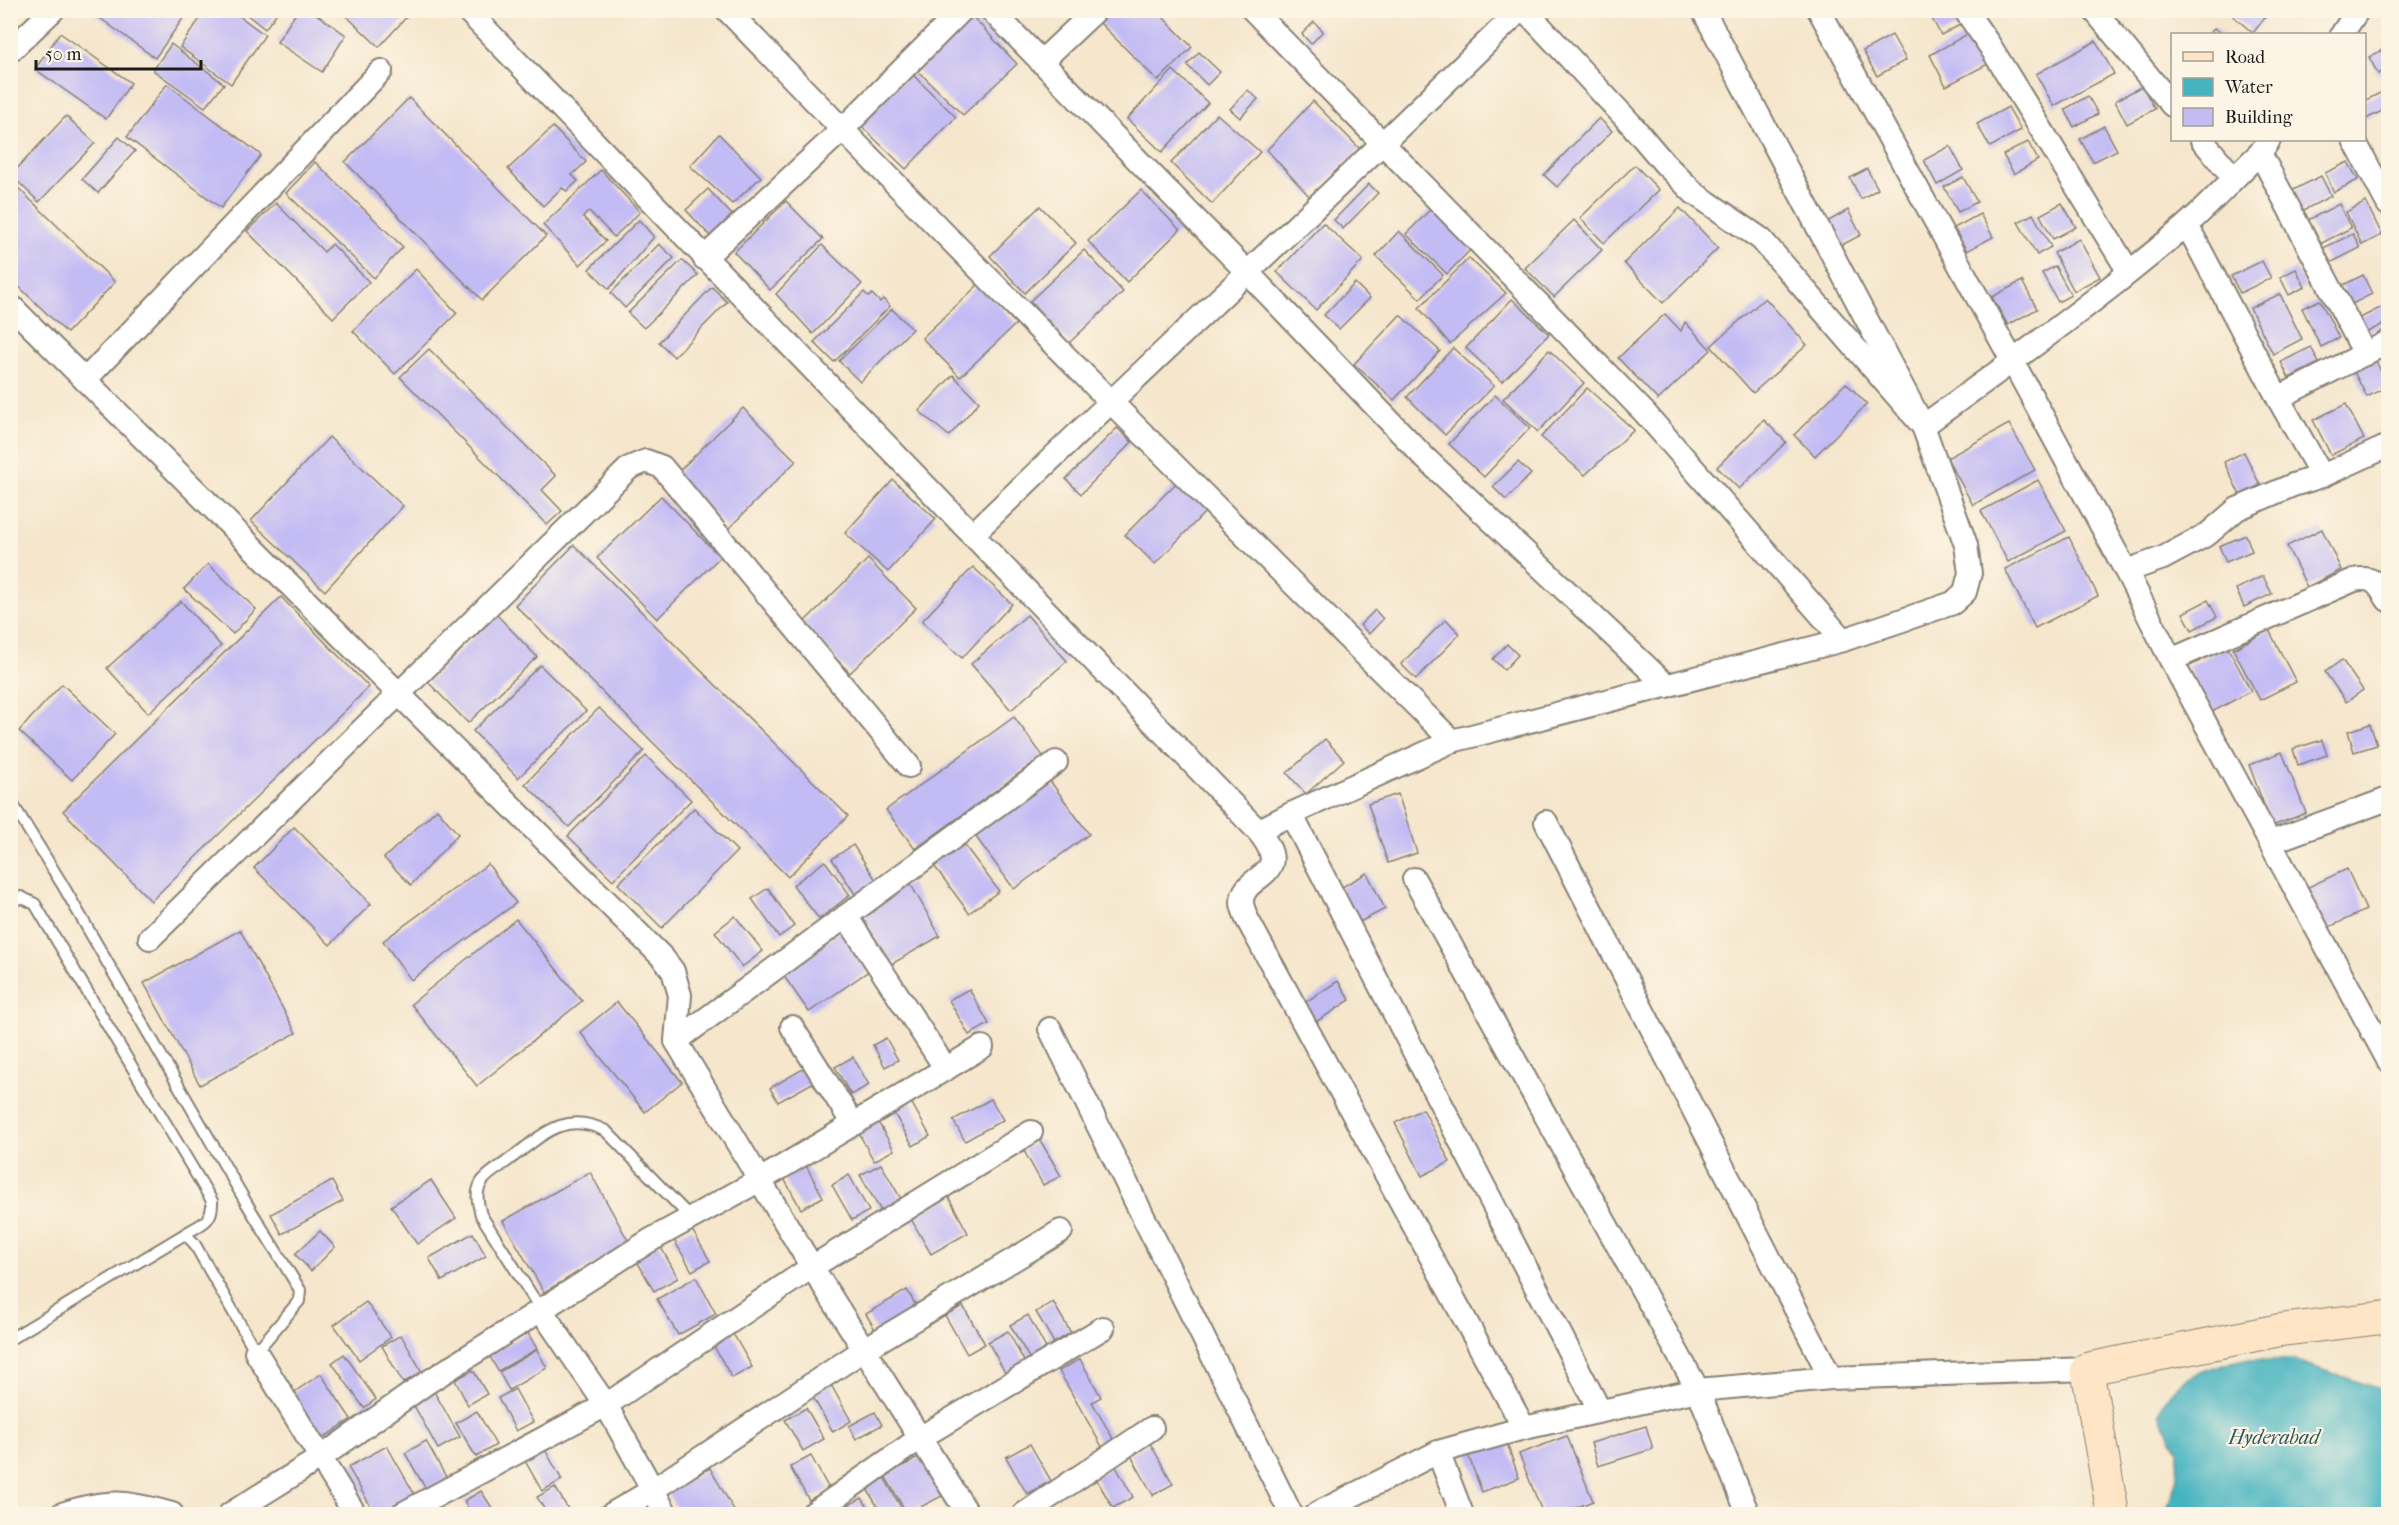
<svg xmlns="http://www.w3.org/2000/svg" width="2399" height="1525" viewBox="0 0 2399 1525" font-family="'IM FELL French Canon',serif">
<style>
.water{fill:#45b3c0;stroke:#30686e;stroke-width:1.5}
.building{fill:#c3bbf4}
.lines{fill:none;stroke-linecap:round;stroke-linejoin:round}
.lane-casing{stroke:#888174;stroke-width:14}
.street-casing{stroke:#888174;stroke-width:26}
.secondary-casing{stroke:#888174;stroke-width:34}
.lane{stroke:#fff;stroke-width:10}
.street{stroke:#fff;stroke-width:22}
.secondary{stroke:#fee5c5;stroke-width:32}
.labels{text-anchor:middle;stroke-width:4.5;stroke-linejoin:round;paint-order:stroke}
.water-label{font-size:20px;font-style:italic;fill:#2c585e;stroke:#fcf5e5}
</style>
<rect width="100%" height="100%" fill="#fcf5e5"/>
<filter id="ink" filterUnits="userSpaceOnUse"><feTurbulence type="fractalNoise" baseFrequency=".0167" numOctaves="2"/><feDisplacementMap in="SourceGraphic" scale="12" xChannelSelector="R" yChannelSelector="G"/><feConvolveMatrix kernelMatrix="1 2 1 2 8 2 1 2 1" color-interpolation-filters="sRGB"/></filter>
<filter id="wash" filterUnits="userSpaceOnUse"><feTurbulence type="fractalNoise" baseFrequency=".008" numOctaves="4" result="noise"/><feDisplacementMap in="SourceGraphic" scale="24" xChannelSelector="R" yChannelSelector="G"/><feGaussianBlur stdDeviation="1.35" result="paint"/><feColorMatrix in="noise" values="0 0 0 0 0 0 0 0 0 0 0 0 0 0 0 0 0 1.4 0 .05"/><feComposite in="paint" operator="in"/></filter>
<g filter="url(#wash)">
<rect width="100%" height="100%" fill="#f5e6cc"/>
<path class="water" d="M2240 1360H2294L2388 1392V1514H2166L2177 1477 2178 1450 2159 1414C2171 1377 2206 1368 2240 1360Z"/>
<g id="blocks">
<g class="building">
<path d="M94 10H189L155 58 93 13Z"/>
<path d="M206 10H231L265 35 231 84 180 47Z"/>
<path d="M241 10H279L265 29Z"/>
<path d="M298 10H310L346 35 322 72 277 42Z"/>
<path d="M340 10H413L379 47Z"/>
<path d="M1112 10H1156L1192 47 1158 81 1100 23Z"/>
<path d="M1937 10H1952L1960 25 1941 35 1930 15Z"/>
<path d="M2226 10H2271L2253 33Z"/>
<path d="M971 15 1017 64 963 115 918 71Z"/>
<path d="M1314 22 1323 31 1311 44 1302 34Z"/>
<path d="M2215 28 2222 34H2209Z"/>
<path d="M1971 32 1988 64 1946 86 1930 55Z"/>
<path d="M60 33 131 83 106 119 35 69Z"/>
<path d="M1892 35 1906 60 1877 76 1863 51Z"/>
<path d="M2096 41 2114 74 2054 106 2036 74Z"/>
<path d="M171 44 224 84 205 107 153 70Z"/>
<path d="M2388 47V69L2378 74 2369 57Z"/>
<path d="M1199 52 1220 72 1207 85 1187 65Z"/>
<path d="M1173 70 1208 103 1162 152 1127 119Z"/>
<path d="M910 72 956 117 906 169 859 124Z"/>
<path d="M167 84 261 155 221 208 127 137Z"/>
<path d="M2142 86 2155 109 2127 124 2115 101Z"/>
<path d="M2388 89V108L2364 120V101Z"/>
<path d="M1248 90 1258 99 1240 118 1230 109Z"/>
<path d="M2088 96 2098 114 2074 127 2065 109Z"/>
<path d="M409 98 546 236 482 300 345 162Z"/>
<path d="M1313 101 1360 149 1310 197 1267 150Z"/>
<path d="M2008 107 2021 130 1990 147 1977 124Z"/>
<path d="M1217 114 1260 152 1212 204 1171 163Z"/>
<path d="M66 116 95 143 39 202 11 175Z"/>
<path d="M1599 118 1612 131 1557 187 1544 175Z"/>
<path d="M2104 126 2117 150 2093 162 2080 139Z"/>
<path d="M553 127 586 162 572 175 578 181 567 191 562 188 543 206 508 169Z"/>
<path d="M719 134 761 177 732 204 690 166Z"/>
<path d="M119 137 135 151 98 193 82 179Z"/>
<path d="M2028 142 2038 160 2014 174 2003 155Z"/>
<path d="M1950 146 1963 170 1937 185 1924 160Z"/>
<path d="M315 162 403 247 374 278 286 193Z"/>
<path d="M2348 162 2358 180 2334 192 2325 173Z"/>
<path d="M1635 165 1659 190 1604 243 1580 218Z"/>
<path d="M1867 169 1878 189 1861 199 1850 178Z"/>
<path d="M601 170 640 212 614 237 589 211 583 217 606 241 580 265 543 225Z"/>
<path d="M2321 176 2331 196 2300 212 2291 191Z"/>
<path d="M1963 177 1977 202 1958 212 1944 187Z"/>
<path d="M10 180 115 282 67 333 10 278Z"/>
<path d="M1369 184 1378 193 1343 229 1334 220Z"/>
<path d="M708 189 732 215 710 236 686 210Z"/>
<path d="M1141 190 1180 230 1127 282 1088 241Z"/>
<path d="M786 201 823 239 770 290 734 252Z"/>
<path d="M2366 202 2382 235 2362 245 2346 212Z"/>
<path d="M276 203 324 252 332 244 369 282 333 318 247 231Z"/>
<path d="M2062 203 2076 227 2053 239 2040 215Z"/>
<path d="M2339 204 2351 228 2320 244 2308 220Z"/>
<path d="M1040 206 1076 243 1025 293 990 256Z"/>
<path d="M1433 207 1473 247 1447 274 1406 234Z"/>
<path d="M1680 208 1718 248 1663 303 1624 263Z"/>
<path d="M1848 210 1861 235 1840 246 1827 222Z"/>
<path d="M1980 214 1993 237 1967 251 1954 228Z"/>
<path d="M2033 214 2051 247 2037 255 2018 222Z"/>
<path d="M639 220 654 237 609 289 589 269Z"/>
<path d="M1574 220 1602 250 1554 297 1525 268Z"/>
<path d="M1323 223 1363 260 1316 310 1277 272Z"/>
<path d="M1399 231 1443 275 1420 299 1376 256Z"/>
<path d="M2353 234 2360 248 2328 264 2321 249Z"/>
<path d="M2079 239 2100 277 2074 291 2054 253Z"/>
<path d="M659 244 674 258 625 308 611 293Z"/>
<path d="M822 245 862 284 813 334 776 294Z"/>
<path d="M1084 250 1123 292 1069 343 1030 301Z"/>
<path d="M1469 258 1506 293 1450 344 1419 308Z"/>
<path d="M682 260 698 275 644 328 628 313Z"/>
<path d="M2262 261 2271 278 2240 293 2231 276Z"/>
<path d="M2055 266 2071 295 2058 302 2042 273Z"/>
<path d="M416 269 457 313 395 374 353 331Z"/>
<path d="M2296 269 2305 287 2289 295 2280 277Z"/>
<path d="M2363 275 2372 294 2350 305 2341 286Z"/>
<path d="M2022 281 2037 309 2008 325 1992 297Z"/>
<path d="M1355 283 1370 298 1339 329 1324 315Z"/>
<path d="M979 284 1016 324 960 377 922 338Z"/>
<path d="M712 287 727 302 674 357 659 342Z"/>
<path d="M864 292 869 297 872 294 880 302 883 299 890 306 834 362 814 342Z"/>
<path d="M2280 294 2302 339 2273 354 2250 308Z"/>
<path d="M1765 298 1807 345 1753 393 1711 346Z"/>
<path d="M1512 299 1549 334 1502 382 1466 348Z"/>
<path d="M2320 300 2339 338 2321 347 2302 308Z"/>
<path d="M2388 304V322L2365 333 2358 319Z"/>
<path d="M892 309 912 329 860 382 839 361Z"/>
<path d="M1665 314 1681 331 1685 322 1711 350 1658 400 1618 358Z"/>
<path d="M1400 315 1440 351 1394 400 1354 364Z"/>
<path d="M2311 347 2319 363 2289 378 2281 362Z"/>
<path d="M1453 348 1494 386 1445 435 1407 397Z"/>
<path d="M429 349 556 476 542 490 562 511 547 525 400 377Z"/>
<path d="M1549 350 1584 383 1538 432 1503 399Z"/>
<path d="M2388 358V376L2381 361Z"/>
<path d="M2375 359 2388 386 2367 397 2353 370Z"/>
<path d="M953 375 979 402 949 436 919 411Z"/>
<path d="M1846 383 1867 404 1815 456 1794 435Z"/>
<path d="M1587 388 1634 430 1585 475 1541 437Z"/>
<path d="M1495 395 1530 428 1484 477 1449 444Z"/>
<path d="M2346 404 2364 439 2331 455 2313 420Z"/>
<path d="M743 408 796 461 728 529 674 476Z"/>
<path d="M1764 420 1786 442 1739 489 1717 467Z"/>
<path d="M2009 424 2035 470 1973 505 1947 458Z"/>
<path d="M1117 428 1132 442 1081 494 1066 479Z"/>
<path d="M329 437 403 506 325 591 251 521Z"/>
<path d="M2244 452 2260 485 2240 495 2224 462Z"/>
<path d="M1518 462 1531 474 1506 500 1493 487Z"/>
<path d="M893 480 936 519 888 572 845 533Z"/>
<path d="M1179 480 1208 509 1155 564 1125 535Z"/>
<path d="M2038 480 2066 531 2008 562 1981 511Z"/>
<path d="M661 496 720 557 657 619 597 558Z"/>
<path d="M2322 529 2341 570 2307 587 2287 546Z"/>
<path d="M2246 535 2252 551 2226 562 2219 546Z"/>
<path d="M2069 537 2098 596 2035 628 2005 569Z"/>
<path d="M574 545 848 816 788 877 515 605Z"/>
<path d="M868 559 916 608 850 673 802 624Z"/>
<path d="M208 564 256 609 233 634 184 589Z"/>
<path d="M973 567 1012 604 962 658 922 621Z"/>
<path d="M2263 576 2272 594 2244 607 2236 589Z"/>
<path d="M281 597 369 687 151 901 63 811Z"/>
<path d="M2208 600 2217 617 2192 630 2183 613Z"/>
<path d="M181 601 221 646 148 713 107 668Z"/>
<path d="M1375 610 1383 619 1369 634 1360 625Z"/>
<path d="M497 615 537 657 468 723 428 682Z"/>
<path d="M1027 615 1067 661 1011 710 971 664Z"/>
<path d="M1446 619 1460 634 1416 679 1401 664Z"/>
<path d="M2269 630 2296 682 2260 700 2233 649Z"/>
<path d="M1507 644 1518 655 1504 670 1493 659Z"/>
<path d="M2227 646 2251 691 2212 712 2188 667Z"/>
<path d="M2342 660 2363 690 2346 702 2325 672Z"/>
<path d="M540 665 586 711 518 778 473 731Z"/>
<path d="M62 684 115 734 72 780 19 731Z"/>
<path d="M599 708 644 751 569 827 525 784Z"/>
<path d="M1014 717 1043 756 915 849 886 810Z"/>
<path d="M2370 724 2377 745 2354 752 2348 731Z"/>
<path d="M1325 739 1344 760 1306 794 1287 773Z"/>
<path d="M2322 740 2327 755 2298 765 2293 749Z"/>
<path d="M2282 752 2306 813 2272 826 2249 765Z"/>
<path d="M646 756 691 800 613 880 568 836Z"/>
<path d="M1048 778 1089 834 1014 889 973 833Z"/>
<path d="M1398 794 1417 853 1388 863 1368 804Z"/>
<path d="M694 808 737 851 662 928 618 884Z"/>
<path d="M437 809 458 834 411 885 384 858Z"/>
<path d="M294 827 371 904 330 945 254 868Z"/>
<path d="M959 838 999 891 969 913 929 859Z"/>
<path d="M853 845 876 880 855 894 832 859Z"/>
<path d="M825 861 850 895 819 919 793 885Z"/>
<path d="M488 864 516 903 411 980 383 941Z"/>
<path d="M2347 869 2366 910 2325 929 2306 888Z"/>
<path d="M1367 873 1385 909 1358 923 1340 888Z"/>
<path d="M910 883 940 936 890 965 859 911Z"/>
<path d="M768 888 794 926 779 937 752 899Z"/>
<path d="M735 916 763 951 742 967 715 932Z"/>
<path d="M516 919 582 1001 477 1086 411 1004Z"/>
<path d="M845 928 873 968 809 1012 781 972Z"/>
<path d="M240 930 296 1033 200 1085 144 983Z"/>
<path d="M1338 981 1350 1000 1316 1022 1304 1003Z"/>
<path d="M969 989 989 1024 969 1035 949 1000Z"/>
<path d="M617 1002 682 1082 645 1112 580 1032Z"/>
<path d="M886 1038 898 1060 885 1067 873 1045Z"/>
<path d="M853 1057 869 1085 851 1095 835 1067Z"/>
<path d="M808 1066 816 1081 778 1102 770 1088Z"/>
<path d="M991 1099 1003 1120 965 1141 953 1120Z"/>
<path d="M910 1100 930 1136 913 1146 892 1110Z"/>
<path d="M1423 1109 1450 1162 1422 1176 1395 1123Z"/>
<path d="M875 1117 894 1150 874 1161 856 1128Z"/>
<path d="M1040 1140 1061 1176 1043 1185 1023 1149Z"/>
<path d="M803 1160 823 1197 801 1209 781 1173Z"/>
<path d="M881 1164 901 1199 881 1211 860 1175Z"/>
<path d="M590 1172 630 1244 544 1292 503 1221Z"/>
<path d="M849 1175 869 1211 852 1220 832 1185Z"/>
<path d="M431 1180 456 1218 417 1244 391 1206Z"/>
<path d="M332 1181 343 1201 282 1234 271 1214Z"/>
<path d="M948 1196 968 1233 931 1254 910 1217Z"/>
<path d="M691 1228 710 1261 692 1271 673 1238Z"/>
<path d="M320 1231 335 1247 311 1271 295 1254Z"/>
<path d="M473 1233 486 1256 442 1281 429 1258Z"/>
<path d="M658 1242 678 1278 654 1291 634 1256Z"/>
<path d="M696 1277 716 1314 678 1335 657 1299Z"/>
<path d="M907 1290 918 1309 877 1333 866 1314Z"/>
<path d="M366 1302 391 1337 359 1360 334 1325Z"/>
<path d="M1053 1302 1071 1333 1054 1343 1036 1312Z"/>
<path d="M963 1306 985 1344 967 1354 945 1315Z"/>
<path d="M1028 1315 1049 1354 1032 1363 1010 1325Z"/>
<path d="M731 1330 752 1367 732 1378 711 1341Z"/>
<path d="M1008 1331 1026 1365 1007 1376 988 1342Z"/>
<path d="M528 1333 537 1349 498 1371 489 1355Z"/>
<path d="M401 1335 422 1372 403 1383 382 1346Z"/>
<path d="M537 1350 547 1368 509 1390 499 1372Z"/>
<path d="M344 1354 376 1399 364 1408 332 1363Z"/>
<path d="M1080 1359 1101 1397 1092 1402 1116 1444 1104 1450 1059 1371Z"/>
<path d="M473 1370 487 1394 468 1405 455 1380Z"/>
<path d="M321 1374 351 1419 320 1440 290 1395Z"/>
<path d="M830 1383 851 1421 833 1432 811 1394Z"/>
<path d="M432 1388 460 1437 438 1449 411 1400Z"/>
<path d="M515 1389 533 1422 516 1431 498 1398Z"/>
<path d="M806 1408 824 1439 803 1451 785 1420Z"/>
<path d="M477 1411 496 1445 476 1457 456 1423Z"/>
<path d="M875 1412 882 1425 856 1439 849 1426Z"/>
<path d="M1646 1426 1653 1449 1598 1466 1591 1443Z"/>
<path d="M1567 1436 1593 1501 1560 1514H1543L1519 1454Z"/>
<path d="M1505 1438 1519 1478 1482 1492 1467 1452Z"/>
<path d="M426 1441 451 1486 431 1498 405 1453Z"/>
<path d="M1150 1443 1173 1484 1153 1495 1130 1454Z"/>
<path d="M1030 1444 1051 1481 1027 1494 1006 1457Z"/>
<path d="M387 1446 416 1497 385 1514H375L348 1467Z"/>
<path d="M544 1448 562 1480 542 1491 524 1459Z"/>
<path d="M811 1456 829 1489 809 1500 790 1467Z"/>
<path d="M919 1457 942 1496 907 1514 885 1476Z"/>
<path d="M1115 1465 1133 1497 1113 1508 1095 1477Z"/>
<path d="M710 1468 736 1514H680L667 1492Z"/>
<path d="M882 1474 904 1513 902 1514H882L864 1484Z"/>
<path d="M555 1487 571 1514H547L537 1497Z"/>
<path d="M481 1491 496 1514H472L464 1501Z"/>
<path d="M862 1498 872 1514H844L841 1509Z"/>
</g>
</g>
</g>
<g filter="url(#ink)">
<use href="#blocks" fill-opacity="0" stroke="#888174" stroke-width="1.5"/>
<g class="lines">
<defs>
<g id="lane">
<path d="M10 800 62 884 247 1204 300 1290 299 1301 256 1352 194 1243 185 1234 10 1339"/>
<path d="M10 903 21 897 35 904 212 1201C213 1222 201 1224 185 1234"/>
<path d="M541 1310 481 1215C478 1203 475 1194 481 1183 486 1174 502 1166 510 1159 543 1135 564 1110 606 1131L691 1218"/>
</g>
<g id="street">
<path d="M467 10 1258 831"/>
<path d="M727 10C965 258 1208 500 1452 741"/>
<path d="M991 10 1248 273 1425 458 1667 686"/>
<path d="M1253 10 1644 412 1843 640"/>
<path d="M1525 10 1631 124 1664 163 1694 193 1761 239 1923 426C2012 362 2101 298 2184 227 2211 204 2234 177 2260 153L2269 140"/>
<path d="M1819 10 2013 362 2126 571 2171 660 2388 1060"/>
<path d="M1965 10 1990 46 2129 272"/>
<path d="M2094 10 2172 105"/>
<path d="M2342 34 2358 10"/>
<path d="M10 51 53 10"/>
<path d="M1041 62 1096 10"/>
<path d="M2202 140 2234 178"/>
<path d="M2354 140 2388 204"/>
<path d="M2260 153 2365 354"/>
<path d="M2187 225 2278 398 2322 476"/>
<path d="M704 258 842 130 962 10"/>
<path d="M10 305 663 958 673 971 680 995 676 1041 812 1267 968 1514"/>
<path d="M85 380 381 71"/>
<path d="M2278 398 2388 342"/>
<path d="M972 535C1154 359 1340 187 1520 10"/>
<path d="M2126 571 2163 558 2208 534 2237 509 2293 485 2322 476 2388 446"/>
<path d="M2171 660 2354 580C2375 576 2378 585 2388 600"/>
<path d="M1291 814 1600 1411"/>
<path d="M1546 822 1831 1378"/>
<path d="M2271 842 2388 799"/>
<path d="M1414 879 1698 1390 1748 1514"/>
<path d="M846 916 946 1069"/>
<path d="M150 938 629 468 646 461 662 467 909 766"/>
<path d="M792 1027 853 1124"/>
<path d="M1050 1029 1291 1514"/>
<path d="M676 1041 1056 762"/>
<path d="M541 1310 606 1405 666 1514"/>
<path d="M256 1352 355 1514"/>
<path d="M1524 1428 1246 917C1245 912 1242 907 1242 903 1241 872 1297 879 1258 831L1291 814 1452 741 1843 640 1953 603 1965 592 1970 573 1966 545 1923 426 1703 10"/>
<path d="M1438 1452 1462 1514"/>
<path d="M62 1514C108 1499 126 1501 172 1514"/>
<path d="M230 1514 320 1458 425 1384 649 1241 760 1180 982 1047"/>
<path d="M402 1514 606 1405 812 1267 1031 1132"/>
<path d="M612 1514 651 1491 865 1349 1061 1231"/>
<path d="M812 1514 920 1438 1103 1328"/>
<path d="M1024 1514 1152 1428"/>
<path d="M1316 1514 1438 1452 1524 1428 1698 1390 1831 1378 2087 1369"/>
</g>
<path id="secondary" d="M2113 1514 2087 1369 2280 1330 2388 1317"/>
</defs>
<use href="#lane" class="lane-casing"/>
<use href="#street" class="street-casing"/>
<use href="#secondary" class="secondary-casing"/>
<use href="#lane" class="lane"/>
<use href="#street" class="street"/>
<use href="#secondary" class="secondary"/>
</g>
</g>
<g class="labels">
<g class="water-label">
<text x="2274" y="1444">Hyderabad</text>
</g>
</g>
<rect width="2399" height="1525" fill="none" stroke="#fcf5e5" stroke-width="36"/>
<rect x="2171" y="33" width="195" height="108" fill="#fcf5e5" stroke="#a29e95" stroke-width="1.5"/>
<rect x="2183" y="52" width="30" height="9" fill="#fee5c5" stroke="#a29e95" stroke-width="1.5"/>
<text x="2225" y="63" font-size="18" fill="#1c1c1c">Road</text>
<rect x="2183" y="78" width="30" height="18" fill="#45b3c0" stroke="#a29e95" stroke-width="1.5"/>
<text x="2225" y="93" font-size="18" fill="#1c1c1c">Water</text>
<rect x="2183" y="108" width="30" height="18" fill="#c3bbf4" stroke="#a29e95" stroke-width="1.5"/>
<text x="2225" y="123" font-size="18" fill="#1c1c1c">Building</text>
<path d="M36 60v9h165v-9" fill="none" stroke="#1c1c1c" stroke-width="3"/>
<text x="45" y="60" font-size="18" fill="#1c1c1c" stroke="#fcf5e5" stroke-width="4.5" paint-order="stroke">50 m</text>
</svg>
